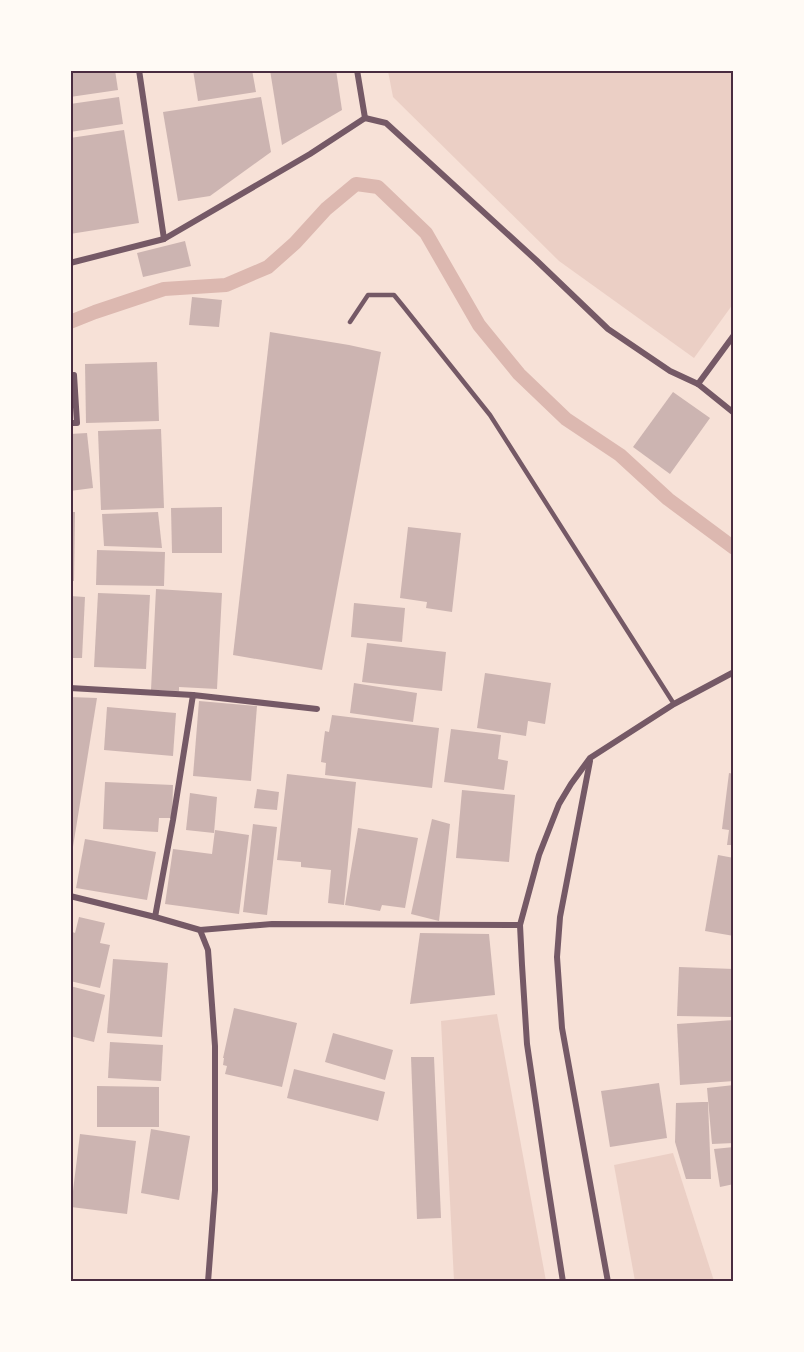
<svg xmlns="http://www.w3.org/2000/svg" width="804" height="1352" viewBox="0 0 804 1352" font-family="Arial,sans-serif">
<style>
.green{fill:#ebcfc5}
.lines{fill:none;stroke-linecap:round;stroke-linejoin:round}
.stream{stroke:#dcb8b0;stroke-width:14}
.building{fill:#ccb4b1}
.service{stroke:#755966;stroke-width:4.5}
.minor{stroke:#755966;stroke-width:6}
.neatline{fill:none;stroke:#4a2c40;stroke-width:2}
</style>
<rect width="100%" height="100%" fill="#f7e1d7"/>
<g class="green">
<path d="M388 71H733V304L694 358 559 261 393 97Z"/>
<path d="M497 1014 546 1281H454L441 1021Z"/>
<path d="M673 1153 714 1281H635L614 1165Z"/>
</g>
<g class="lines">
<path class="stream" d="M70 322 95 312 164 289 226 285 268 267 295 243 326 209 356 184 378 187 426 233 479 325 519 374 566 419 620 455 668 499 734 548"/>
</g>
<g class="building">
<path d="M70 70H115L118 90 70 97Z"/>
<path d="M193 70H252L256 92 198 101Z"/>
<path d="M270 70H336L342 110 282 145Z"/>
<path d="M119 97 123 124 70 132V104Z"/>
<path d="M261 97 271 152 210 196 178 201 163 112Z"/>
<path d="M124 130 139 223 70 234V138Z"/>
<path d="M185 241 191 266 143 277 137 253Z"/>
<path d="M192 297 222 300 219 327 189 325Z"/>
<path d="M270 332 349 345 381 352 322 670 233 655Z"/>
<path d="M157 362 159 421 86 423 85 364Z"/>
<path d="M673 392 710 418 670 474 633 447Z"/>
<path d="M161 429 164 508 101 510 98 431Z"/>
<path d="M87 433 93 488 70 491V434Z"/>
<path d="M222 507V553H172L171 508Z"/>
<path d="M70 512H75L74 581H70Z"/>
<path d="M158 512 162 548 104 546 102 514Z"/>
<path d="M408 527 461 533 452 612 426 608 427 602 400 598Z"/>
<path d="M97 550 165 552 164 586 96 585Z"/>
<path d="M156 589 222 593 217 689 179 687V691L151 690Z"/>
<path d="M98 593 150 595 146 669 94 667Z"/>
<path d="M70 596 85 597 82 658H70Z"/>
<path d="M354 603 405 608 402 642 351 637Z"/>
<path d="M367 643 446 652 442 691 362 682Z"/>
<path d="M485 673 551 683 545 724 528 721 526 736 477 728Z"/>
<path d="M354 683 417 693 413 722 350 713Z"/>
<path d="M70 697 97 698 72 853 70 852Z"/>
<path d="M199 701 257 706 251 781 193 776Z"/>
<path d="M107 707 176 713 173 756 104 750Z"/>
<path d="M332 715 439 728 432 788 325 775 326 763 321 762 325 731 329 732Z"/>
<path d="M451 729 501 735 498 759 508 761 504 790 444 782Z"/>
<path d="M729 773 734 774V845H727L729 830 722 829Z"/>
<path d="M287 774 356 782 344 905 328 903 331 870 301 867V862L277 860Z"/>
<path d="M105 782 173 785 172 818H159L158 832 103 829Z"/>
<path d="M257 789 279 792 277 810 254 808Z"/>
<path d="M462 790 515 795 509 862 456 858Z"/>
<path d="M190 793 217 797 214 833 186 830Z"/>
<path d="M432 819 450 824 439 921 411 914Z"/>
<path d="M253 824 277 827 267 915 243 912Z"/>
<path d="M358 828 418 838 405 908 382 905 380 911 345 905Z"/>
<path d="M215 830 249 835 239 914 165 904 173 849 212 854Z"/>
<path d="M85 839 156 852 147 900 76 888Z"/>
<path d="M718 855 734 858V936L705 931Z"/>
<path d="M79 917 105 923 100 943 110 945 100 988 70 981V931L75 933Z"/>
<path d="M420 933 489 934 495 995 410 1004Z"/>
<path d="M113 959 168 963 162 1037 107 1033Z"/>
<path d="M679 967 734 969V1017L677 1016Z"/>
<path d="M70 986 105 995 94 1042 70 1036Z"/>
<path d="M234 1008 297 1023 282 1087 225 1074 227 1066 223 1065 224 1058H223Z"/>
<path d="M734 1020V1081L680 1085 677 1024Z"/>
<path d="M333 1033 393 1050 385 1080 325 1062Z"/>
<path d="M110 1042 163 1045 161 1081 108 1078Z"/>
<path d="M411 1057H434L441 1218 417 1219Z"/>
<path d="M294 1069 385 1092 378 1121 287 1098Z"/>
<path d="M659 1083 667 1138 610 1147 601 1091Z"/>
<path d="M734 1085V1143L712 1144 707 1088Z"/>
<path d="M97 1086 159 1087V1127H97Z"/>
<path d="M702 1102H708L711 1179H686L675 1142 676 1103Z"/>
<path d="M151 1129 190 1136 179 1200 141 1193Z"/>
<path d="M80 1134 136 1141 127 1214 71 1207Z"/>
<path d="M734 1147V1184L720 1187 714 1149Z"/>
</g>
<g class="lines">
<path class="service" d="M350 322 368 295H394L403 306 490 415 674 704"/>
<g class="minor">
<path d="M139 70 164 239"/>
<path d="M357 70 365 118"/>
<path d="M70 263 164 239 310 154 365 118 386 123 536 260 608 329 670 371 698 384 734 413"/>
<path d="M698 384 734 335"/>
<path d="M70 423H77L74 375"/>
<path d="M70 688 193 695"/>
<path d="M590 761 560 917 557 957 562 1028 608 1282"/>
<path d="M70 896 155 917 200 930 272 924 520 925"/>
<path d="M155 917 173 820 193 695 317 709"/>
<path d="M200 930 208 950 215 1046V1190L208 1282"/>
<path d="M563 1282 546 1173 527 1044 522 965 520 925 539 855 559 804 571 784 590 758 674 704 734 672"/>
</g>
</g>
<rect width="804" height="1352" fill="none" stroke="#fffaf5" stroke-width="144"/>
<rect x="72" y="72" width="660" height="1208" class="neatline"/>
</svg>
